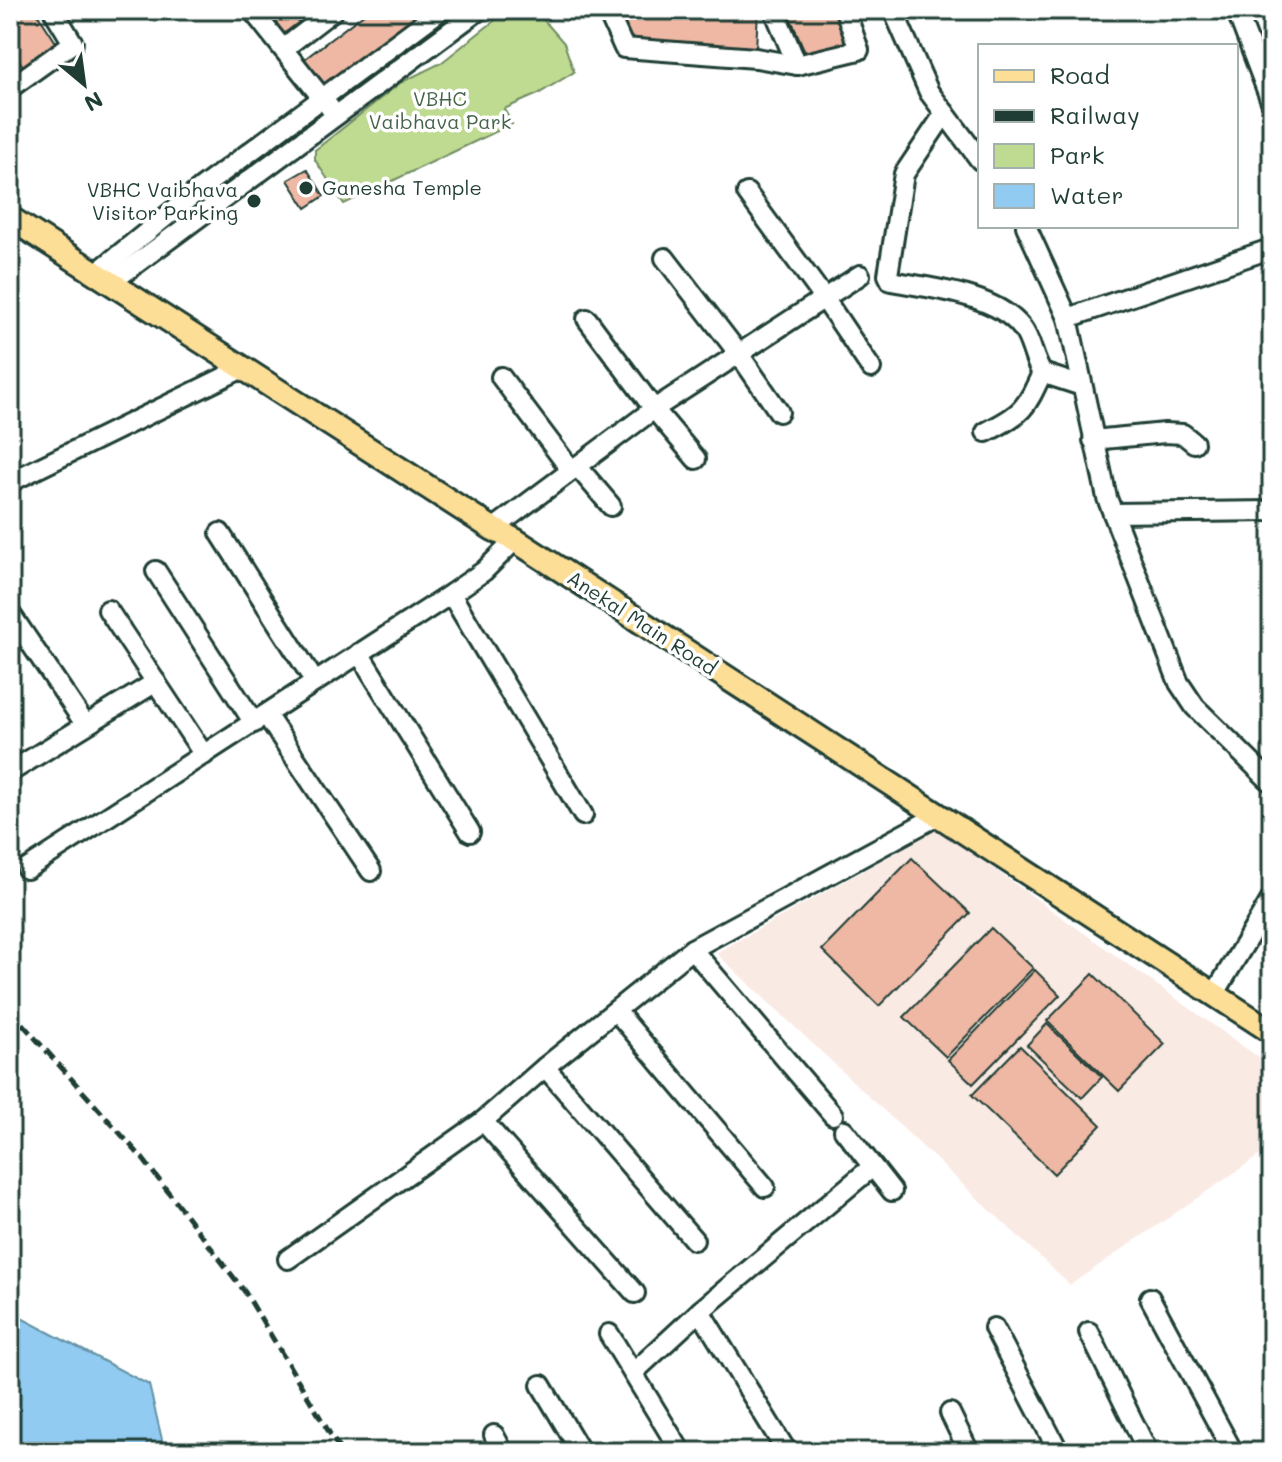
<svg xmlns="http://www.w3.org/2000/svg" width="1282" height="1462" viewBox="0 0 1282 1462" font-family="Mali,sans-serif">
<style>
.built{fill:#faeae4}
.green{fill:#bfda91;stroke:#6f8c62;stroke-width:2}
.water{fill:#92cbf1;stroke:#6492a5;stroke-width:2}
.building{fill:#efb8a4;stroke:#1f3d34;stroke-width:2}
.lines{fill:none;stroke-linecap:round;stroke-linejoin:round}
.minor-casing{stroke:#1f3d34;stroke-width:24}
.major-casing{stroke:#1f3d34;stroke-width:28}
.minor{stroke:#fff;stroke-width:18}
.major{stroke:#fdde96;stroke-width:22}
.rail{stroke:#1f3d34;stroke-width:5;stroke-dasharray:12 6;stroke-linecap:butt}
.poi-dot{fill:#1f3d34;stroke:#fff;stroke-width:3}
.labels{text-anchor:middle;stroke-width:7;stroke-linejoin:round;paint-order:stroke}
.park-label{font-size:20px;fill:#47644b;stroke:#fff}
.poi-label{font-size:20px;fill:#1f3d34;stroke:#fff;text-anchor:start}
.street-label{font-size:20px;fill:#1f3d34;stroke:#fff}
</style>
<rect width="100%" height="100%" fill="#fff"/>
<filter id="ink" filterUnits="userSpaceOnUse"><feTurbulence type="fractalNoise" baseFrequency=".0125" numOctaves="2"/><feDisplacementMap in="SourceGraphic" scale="16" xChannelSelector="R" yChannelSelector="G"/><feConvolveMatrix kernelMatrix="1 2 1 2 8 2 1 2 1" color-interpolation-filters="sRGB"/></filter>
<g filter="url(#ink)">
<path class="built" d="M938 829 1272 1067V1147L1070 1285 716 953Z"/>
<path class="green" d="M508 10H535L564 43 574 72 538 94 504 109 512 124 344 204 315 160V150L400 83 441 63Z"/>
<path class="water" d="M10 1312 149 1385 165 1452H10Z"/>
<g class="building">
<path d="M10 10H35L59 47 25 69 10 47Z"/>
<path d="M264 10H315L282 35Z"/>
<path d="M369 10H433L326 92 302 61Z"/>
<path d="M626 10H758L756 49 624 40Z"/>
<path d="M787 10H833L847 42 808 59Z"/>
<path d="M307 169 324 196 306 208 288 180Z"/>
<path d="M912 858 970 913 879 1006 822 950Z"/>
<path d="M991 928 1033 968 946 1057 904 1017Z"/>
<path d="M1035 970 1060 995 973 1084 948 1060Z"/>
<path d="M1093 974 1165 1044 1119 1091 1047 1021Z"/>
<path d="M1047 1024 1102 1077 1082 1098 1027 1045Z"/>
<path d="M1020 1046 1101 1125 1054 1174 972 1095Z"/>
</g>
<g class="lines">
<defs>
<g id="minor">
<path d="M252 10 330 108"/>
<path d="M607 10 624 48 756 58 797 65 859 50 845 10"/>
<path d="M774 10 797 65"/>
<path d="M893 10 929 92 980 160"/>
<path d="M1243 10 1237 12 1272 104"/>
<path d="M1268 10 1272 21"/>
<path d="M283 49 334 10"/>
<path d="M10 88 73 43 53 10"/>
<path d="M945 113 904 174 888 275 891 281C930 288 996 294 1022 328 1032 341 1032 357 1042 373 1026 408 1023 414 986 432"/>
<path d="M747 193 824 298 871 368"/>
<path d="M1026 226 1068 318 1107 498 1179 683 1195 707 1272 783"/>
<path d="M665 258 739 354 779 412"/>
<path d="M95 274 200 189 441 10"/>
<path d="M110 283 479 10"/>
<path d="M1068 318 1270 249 1272 253"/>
<path d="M587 319 654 409 696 459"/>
<path d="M1042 373 1082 386"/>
<path d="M501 377 571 470"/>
<path d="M1093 440 1165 433 1183 434 1194 443"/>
<path d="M577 466 611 506"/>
<path d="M10 482 243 368"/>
<path d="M1113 513 1272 511"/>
<path d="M493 529 654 409 860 275"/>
<path d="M220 533 315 682"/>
<path d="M156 571 254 723"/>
<path d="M451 594 583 815"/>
<path d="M108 610 204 755"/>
<path d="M10 613 85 724"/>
<path d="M359 653 470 832"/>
<path d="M267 716 371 871"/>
<path d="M10 772 156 682"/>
<path d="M27 869 451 594 484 571 515 540"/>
<path d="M692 949 833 1115"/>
<path d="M1214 995 1272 898"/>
<path d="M616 1011 765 1187"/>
<path d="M545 1067 694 1240"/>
<path d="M483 1121 635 1293"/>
<path d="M844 1130 892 1191"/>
<path d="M288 1259 483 1121 545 1067 692 949 939 815"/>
<path d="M1150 1298 1233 1452"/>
<path d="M994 1328 1059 1452"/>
<path d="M1089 1332 1148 1452"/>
<path d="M609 1334 681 1452"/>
<path d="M633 1373 700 1311"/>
<path d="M541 1385 581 1452"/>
<path d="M950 1413 969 1452"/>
<path d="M494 1435 503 1452"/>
<path d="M787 1452 700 1311 871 1168"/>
</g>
<path id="major" d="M10 218 493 529 515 540 1272 1032"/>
</defs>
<use href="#minor" class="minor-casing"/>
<use href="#major" class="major-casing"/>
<use href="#minor" class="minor"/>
<use href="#major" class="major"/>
<path class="rail" d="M10 1010 143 1159 245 1292 341 1452"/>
</g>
</g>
<g class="poi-dot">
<circle cx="306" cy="188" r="8"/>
<circle cx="254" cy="201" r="8"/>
</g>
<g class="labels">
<g class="park-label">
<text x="440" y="106">VBHC<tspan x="440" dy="23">Vaibhava Park</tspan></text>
</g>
<g class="poi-label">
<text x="322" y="195">Ganesha Temple</text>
<text x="238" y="197" text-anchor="end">VBHC Vaibhava<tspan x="238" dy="23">Visitor Parking</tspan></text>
</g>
<g class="street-label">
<text transform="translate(642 623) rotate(33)" y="7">Anekal Main Road</text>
</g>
</g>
<rect width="1282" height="1462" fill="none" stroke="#fff" stroke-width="40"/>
<rect x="20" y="20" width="1242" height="1422" fill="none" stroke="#1f3d34" stroke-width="3" filter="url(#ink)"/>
<rect x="978" y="44" width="260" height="184" fill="#ffffff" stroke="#a5b1ae" stroke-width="2"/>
<rect x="994" y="70" width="40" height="12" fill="#fdde96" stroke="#a5b1ae" stroke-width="2"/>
<text x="1050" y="84" font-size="24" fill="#1f3d34">Road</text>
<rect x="994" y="110" width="40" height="12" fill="#1f3d34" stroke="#a5b1ae" stroke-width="2"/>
<text x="1050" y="124" font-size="24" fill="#1f3d34">Railway</text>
<rect x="994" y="144" width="40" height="24" fill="#bfda91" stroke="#a5b1ae" stroke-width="2"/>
<text x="1050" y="164" font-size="24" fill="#1f3d34">Park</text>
<rect x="994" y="184" width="40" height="24" fill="#92cbf1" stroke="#a5b1ae" stroke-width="2"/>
<text x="1050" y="204" font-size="24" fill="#1f3d34">Water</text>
<g transform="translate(84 84) rotate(151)" stroke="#ffffff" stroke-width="6" paint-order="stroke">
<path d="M0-6L14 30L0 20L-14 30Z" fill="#1f3d34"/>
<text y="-12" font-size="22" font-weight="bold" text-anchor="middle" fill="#1f3d34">N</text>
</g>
</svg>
